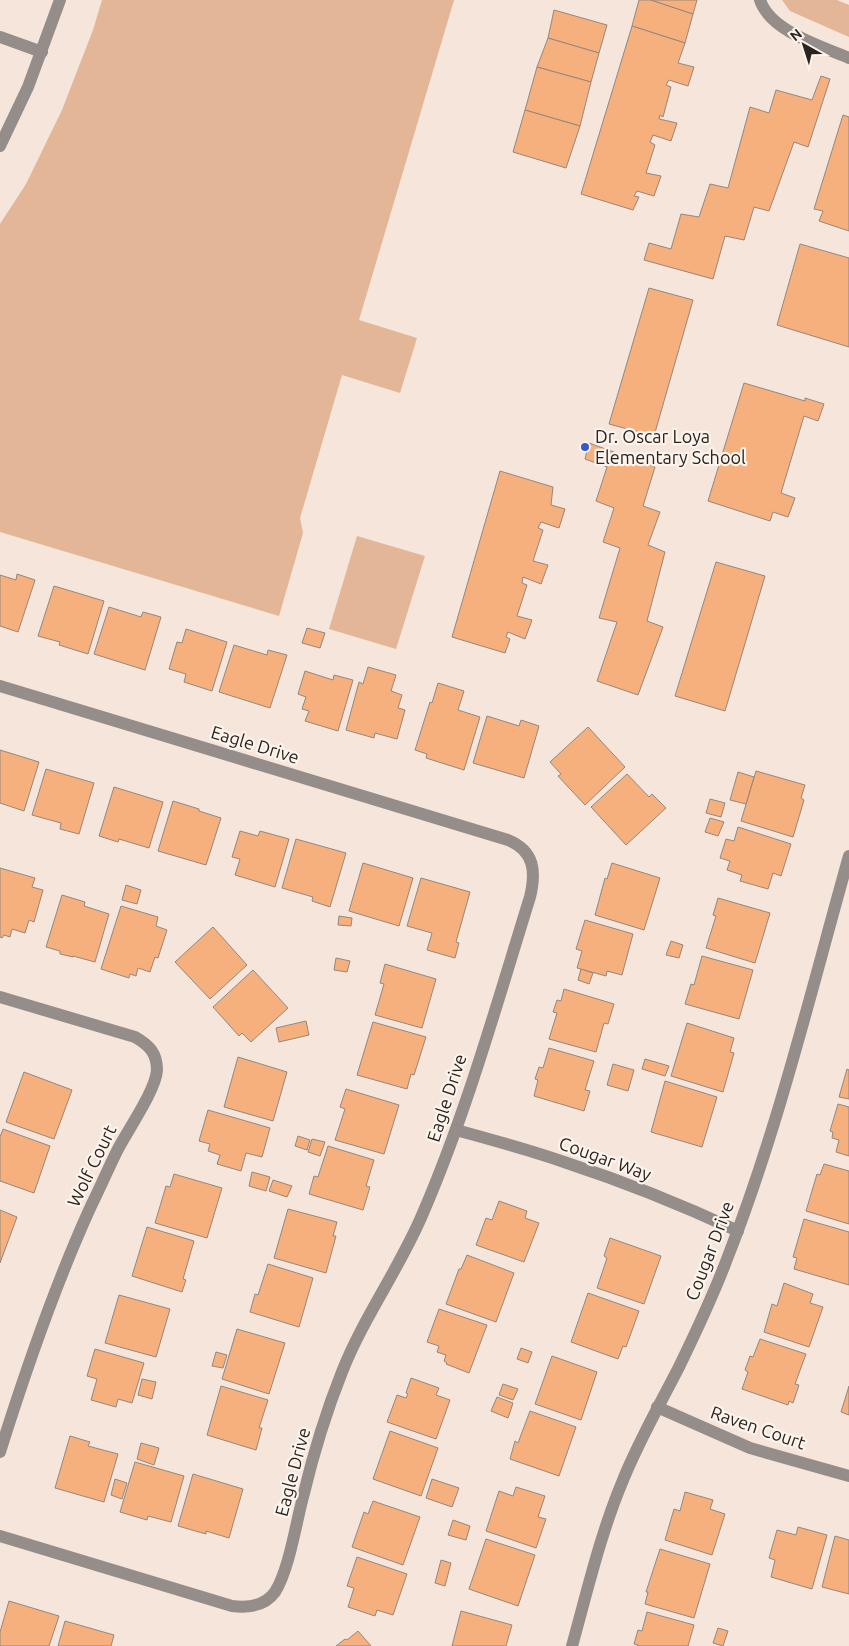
<svg xmlns="http://www.w3.org/2000/svg" width="849" height="1646" viewBox="0 0 849 1646" font-family="Ubuntu,sans-serif">
<style>
.green{fill:#e2b697}
.building{fill:#f5b07d;stroke:#95877d}
.lines{fill:none;stroke-linecap:round;stroke-linejoin:round}
.lane{stroke:#948d89;stroke-width:12}
.street{stroke:#948d89;stroke-width:12}
.poi-dot{fill:#385acb;stroke:#fdf4ed;stroke-width:2}
.labels{text-anchor:middle;stroke-width:4.5;stroke-linejoin:round;paint-order:stroke}
.poi-label{font-size:18px;fill:#2a2420;stroke:#fdf4ed;text-anchor:start}
.street-label{font-size:18px;fill:#2a2420;stroke:#fdf4ed}
</style>
<rect width="100%" height="100%" fill="#f5e5db"/>
<g class="green">
<path d="M102 0H454L359 320 417 338 400 393 342 375 300 518 303 533 279 616 0 532V224L26 184 62 110 93 30Z"/>
<path d="M782 0H837L849 5V37L790 11Z"/>
<path d="M357 536 425 556 396 649 329 629Z"/>
</g>
<g class="building">
<path d="M639 0H651L693 14 685 43 632 26Z"/>
<path d="M651 0H697L693 14Z"/>
<path d="M554 10 607 25 599 53 548 38Z"/>
<path d="M632 26 685 43 678 63 694 67 688 86 669 80 666 85 671 87 663 117 660 115 659 119 677 123 671 141 653 135 650 142 655 145 646 173 661 176 654 196 637 191 634 196 639 197 633 210 581 194Z"/>
<path d="M548 38 599 53 591 82 537 67Z"/>
<path d="M537 67 591 82 580 126 525 110Z"/>
<path d="M821 76 830 79 808 147 794 142 769 211 754 207 744 240 725 236 713 279 644 260 649 243 671 249 681 214 699 217 710 184 728 188 750 107 769 113 776 90 812 100Z"/>
<path d="M525 110 580 126 566 168 513 152Z"/>
<path d="M843 115 849 117V231L819 221 823 211 814 209Z"/>
<path d="M800 244 849 258V347L777 325Z"/>
<path d="M649 288 693 300 654 436 609 424Z"/>
<path d="M744 383 805 401V398L824 404 818 421 804 416 781 493 795 498 788 517 773 512 770 521 708 501Z"/>
<path d="M589 443 655 467 643 506 660 512 648 545 665 552 647 621 663 627 638 695 597 681 617 622 599 618 620 548 603 542 614 508 596 501 607 467 585 459Z"/>
<path d="M500 471 553 487 551 505 565 509 559 528 541 522 538 528 543 530 533 561 548 565 541 584 523 577 522 583 527 585 517 616 532 620 525 639 508 632 506 637 510 639 505 653 452 637Z"/>
<path d="M716 562 765 576 725 711 675 696Z"/>
<path d="M17 574 35 580 18 632 0 626V575L16 580Z"/>
<path d="M54 586 104 601 88 654 59 645 60 642 38 636Z"/>
<path d="M109 607 141 617 143 612 161 617 145 670 94 654Z"/>
<path d="M307 628 325 633 320 648 302 643Z"/>
<path d="M186 629 227 642 212 691 184 682 186 674 169 669 177 642 182 643Z"/>
<path d="M234 645 267 655 268 650 287 655 270 708 219 692Z"/>
<path d="M368 667 396 675 391 691 402 695 398 708 405 710 397 739 375 733 374 738 346 730 359 682 363 684Z"/>
<path d="M305 671 333 680 334 675 353 680 338 731 305 721 309 711 302 709 306 697 298 694Z"/>
<path d="M438 683 464 691 458 710 480 717 464 770 426 758 427 754 415 750 430 702 432 703Z"/>
<path d="M487 716 519 726 521 720 539 726 524 778 473 763Z"/>
<path d="M588 727 625 767 585 805 558 776 561 774 550 762Z"/>
<path d="M0 750 39 762 24 811 0 803Z"/>
<path d="M46 769 94 783 79 834 60 829 61 823 32 815Z"/>
<path d="M756 771 805 785 801 798 804 800 793 837 741 821Z"/>
<path d="M738 772 754 777 746 804 730 800Z"/>
<path d="M627 774 649 797 652 794 666 808 626 845 591 807Z"/>
<path d="M114 787 163 802 149 848 119 839 118 842 99 836Z"/>
<path d="M710 799 725 803 721 817 706 813Z"/>
<path d="M173 801 199 809V811L221 818 206 865 158 851Z"/>
<path d="M710 818 724 822 718 836 705 832Z"/>
<path d="M738 827 791 844 781 876 773 873 768 889 740 881 742 875 727 870 730 861 720 858 726 839 734 841Z"/>
<path d="M240 831 258 836 260 831 289 839 275 887 235 875 240 859 232 857Z"/>
<path d="M296 839 346 853 330 907 312 901 313 897 282 888Z"/>
<path d="M363 863 413 878 399 926 349 911Z"/>
<path d="M612 863 660 878 644 930 595 915 605 878 607 879Z"/>
<path d="M0 868 35 878 32 887 43 890 34 922 29 920 25 933 12 929 10 937 4 935 2 938 0 937Z"/>
<path d="M421 878 470 892 456 942 459 943 455 958 427 950 432 933 407 926Z"/>
<path d="M126 885 141 890 137 904 122 900Z"/>
<path d="M62 895 85 902 84 906 109 914 95 962 73 956V957L60 954V951L46 947Z"/>
<path d="M718 898 770 913 755 963 706 948 716 916 713 915Z"/>
<path d="M121 906 158 917 156 926 167 930 158 958 155 957 150 972 138 968 136 976 130 974 129 978 101 969Z"/>
<path d="M339 916 352 918 351 926 338 925Z"/>
<path d="M585 920 633 934 622 975 607 971 606 976 577 968 582 951 576 949Z"/>
<path d="M213 927 247 965 210 999 175 962Z"/>
<path d="M671 941 683 945 679 958 666 955Z"/>
<path d="M702 956 753 970 739 1019 685 1004 691 984 694 985Z"/>
<path d="M336 958 350 961 347 972 334 970Z"/>
<path d="M385 964 436 979 422 1028 375 1015 384 984 380 983Z"/>
<path d="M581 969 593 973 589 984 578 980Z"/>
<path d="M253 970 288 1008 251 1042 242 1033 239 1036 213 1007Z"/>
<path d="M564 989 614 1004 608 1024 604 1023 596 1052 549 1039 557 1013 553 1012 557 1000 561 1001Z"/>
<path d="M306 1021 309 1035 279 1042 276 1028Z"/>
<path d="M373 1022 426 1037 414 1075 411 1074 407 1089 357 1075Z"/>
<path d="M687 1023 734 1038 730 1052 734 1053 723 1092 671 1076Z"/>
<path d="M549 1048 594 1061 585 1090 590 1091 584 1111 534 1096 538 1080 535 1079 539 1067 543 1068Z"/>
<path d="M238 1057 287 1072 273 1121 224 1107Z"/>
<path d="M645 1059 669 1066 665 1076 642 1069Z"/>
<path d="M613 1064 634 1070 628 1091 607 1085Z"/>
<path d="M847 1069 849 1070V1099L839 1097Z"/>
<path d="M24 1072 72 1090 54 1139 6 1122Z"/>
<path d="M665 1081 717 1097 702 1147 651 1132Z"/>
<path d="M346 1089 399 1105 384 1154 335 1140 345 1109 340 1107Z"/>
<path d="M838 1104 849 1107V1156L836 1152 839 1140 832 1138 833 1132 830 1131Z"/>
<path d="M208 1110 270 1128 262 1157 246 1153 241 1171 217 1164 220 1155 208 1151 210 1144 199 1141Z"/>
<path d="M3 1129 50 1146 34 1193 0 1181V1137Z"/>
<path d="M298 1136 310 1140 307 1150 295 1146Z"/>
<path d="M312 1139 325 1142 320 1156 308 1152Z"/>
<path d="M328 1146 374 1160 366 1186 370 1187 363 1210 309 1194 314 1176 318 1177Z"/>
<path d="M824 1164 849 1171V1224L806 1211 817 1174 820 1175Z"/>
<path d="M252 1172 270 1177 266 1191 249 1186Z"/>
<path d="M174 1174 222 1188 207 1238 155 1223 166 1186 170 1187Z"/>
<path d="M273 1180 292 1186 287 1197 269 1191Z"/>
<path d="M499 1201 527 1211 525 1218 539 1223 524 1262 476 1245 486 1218 492 1220Z"/>
<path d="M288 1209 337 1222 333 1236H336L326 1273 274 1258Z"/>
<path d="M0 1210 17 1217 0 1263Z"/>
<path d="M804 1219 849 1232V1285L794 1269 797 1258 793 1257Z"/>
<path d="M147 1227 194 1241 183 1279 186 1280 182 1292 132 1276Z"/>
<path d="M610 1238 661 1256 644 1304 597 1288 607 1258 604 1256Z"/>
<path d="M467 1255 514 1273 496 1322 446 1304 459 1269H461Z"/>
<path d="M268 1264 313 1278 299 1327 250 1312 255 1294 258 1295Z"/>
<path d="M784 1283 813 1294 810 1303 823 1307 809 1347 764 1332 772 1304 777 1306Z"/>
<path d="M588 1293 639 1311 626 1347 623 1346 618 1359 571 1342Z"/>
<path d="M119 1295 170 1309 156 1357 105 1343Z"/>
<path d="M439 1309 487 1325 469 1373 446 1364 447 1363 444 1361 446 1355 437 1352 439 1346 427 1342Z"/>
<path d="M237 1329 285 1343 269 1394 222 1379Z"/>
<path d="M760 1339 806 1354 795 1384 799 1385 793 1403 789 1401 788 1405 742 1389 748 1372 745 1370 750 1356 753 1357Z"/>
<path d="M521 1348 532 1352 528 1363 517 1359Z"/>
<path d="M95 1349 144 1363 132 1403 118 1399 116 1407 91 1400 97 1379 87 1376Z"/>
<path d="M216 1352 227 1355 223 1368 212 1366Z"/>
<path d="M552 1356 597 1372 581 1420 535 1404Z"/>
<path d="M411 1378 439 1388 436 1395 450 1400 436 1439 387 1422 397 1395 406 1398 408 1394 406 1393Z"/>
<path d="M142 1379 156 1382 152 1399 138 1395Z"/>
<path d="M503 1384 518 1389 513 1400 499 1395Z"/>
<path d="M221 1386 268 1400 259 1428H262L256 1450 207 1435Z"/>
<path d="M849 1386V1415L841 1412Z"/>
<path d="M497 1397 513 1403 508 1418 491 1411Z"/>
<path d="M530 1411 576 1427 559 1476 510 1459 515 1441 518 1443Z"/>
<path d="M390 1431 438 1448 421 1496 373 1479Z"/>
<path d="M70 1436 90 1442 88 1446 118 1454 104 1502 55 1488Z"/>
<path d="M141 1443 159 1448 154 1465 137 1459Z"/>
<path d="M135 1462 184 1476 171 1522 148 1516 147 1520 120 1512Z"/>
<path d="M193 1474 243 1489 229 1538 206 1531V1534L178 1526Z"/>
<path d="M115 1479 127 1483 122 1499 111 1495Z"/>
<path d="M432 1479 459 1488 452 1507 426 1498Z"/>
<path d="M516 1487 545 1496 538 1517 546 1519 536 1548 486 1531 499 1491 513 1496Z"/>
<path d="M685 1492 713 1500 710 1509 725 1514 712 1555 665 1540 674 1509 680 1511Z"/>
<path d="M373 1501 420 1517 403 1565 352 1547 364 1512 368 1514Z"/>
<path d="M453 1520 470 1526 466 1540 448 1535Z"/>
<path d="M798 1527 827 1535 812 1589 771 1577 775 1560 769 1558 777 1530 796 1535Z"/>
<path d="M835 1536 849 1540V1594L822 1587Z"/>
<path d="M486 1539 535 1555 518 1606 469 1589Z"/>
<path d="M660 1549 710 1564 694 1618 645 1604 648 1592H646Z"/>
<path d="M357 1557 407 1574 393 1615 377 1610 375 1616 348 1607 354 1588 347 1586Z"/>
<path d="M441 1560 451 1563 445 1586 435 1583Z"/>
<path d="M9 1601 59 1616 49 1646H0V1632Z"/>
<path d="M461 1611 512 1625 506 1646H452Z"/>
<path d="M647 1612 694 1625 688 1646H637L638 1645 634 1644 638 1630 642 1631Z"/>
<path d="M65 1621 114 1635 111 1646H58Z"/>
<path d="M718 1628 728 1631 723 1646 713 1643Z"/>
<path d="M358 1631 371 1646H336L345 1639 347 1640Z"/>
</g>
<g class="lines">
<path class="lane" d="M760 0C770 31 821 46 849 58"/>
<g class="street">
<path d="M0 37 42 52"/>
<path d="M0 146 28 87 60 0"/>
<path d="M0 686 508 840C535 851 536 872 530 897 497 1003 467 1111 423 1213 400 1268 364 1316 342 1372 326 1412 313 1455 303 1497 296 1523 289 1570 275 1592 265 1606 248 1608 232 1606L0 1536"/>
<path d="M0 997 135 1037C149 1045 157 1053 157 1070 156 1090 127 1131 117 1151 108 1169 100 1188 91 1206 55 1285 26 1369 0 1452"/>
<path d="M456 1130C493 1140 530 1150 567 1163 625 1182 682 1205 738 1231"/>
<path d="M657 1407 750 1448 849 1476"/>
<path d="M572 1646C587 1592 600 1536 621 1485 637 1444 659 1406 679 1367 696 1332 713 1296 727 1259 778 1129 811 991 849 856"/>
</g>
</g>
<circle class="poi-dot" cx="585" cy="447" r="5"/>
<g class="labels">
<g class="poi-label">
<text x="595" y="443">Dr. Oscar Loya<tspan x="595" dy="21">Elementary School</tspan></text>
</g>
<g class="street-label">
<text transform="translate(255 745) rotate(17)" y="6">Eagle Drive</text>
<text transform="translate(447 1098) rotate(-72)" y="6">Eagle Drive</text>
<text transform="translate(605 1159) rotate(20)" y="6">Cougar Way</text>
<text transform="translate(92 1166) rotate(-64)" y="6">Wolf Court</text>
<text transform="translate(710 1251) rotate(-69)" y="6">Cougar Drive</text>
<text transform="translate(758 1428) rotate(19)" y="6">Raven Court</text>
<text transform="translate(293 1472) rotate(-75)" y="6">Eagle Drive</text>
</g>
</g>
<g transform="translate(804 45) rotate(321)" stroke="#fdf4ed" stroke-width="4" paint-order="stroke">
<path d="M0-4L9 19L0 12L-9 19Z" fill="#2a2420"/>
<text y="-8" font-size="14" font-weight="bold" text-anchor="middle" fill="#2a2420">N</text>
</g>
</svg>
